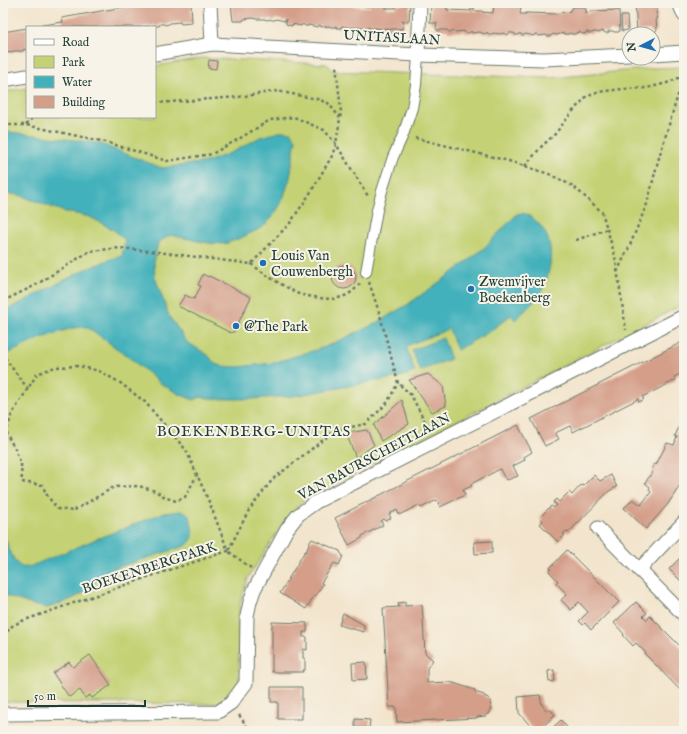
<svg xmlns="http://www.w3.org/2000/svg" width="687" height="734" viewBox="0 0 687 734" font-family="'IM FELL English',serif">
<style>
.green{fill:#c4d274;stroke:#728854}
.water{fill:#42b1bb;stroke:#307778}
.building{fill:#d49e89}
.lines{fill:none;stroke-linecap:round;stroke-linejoin:round}
.pedestrian-casing{stroke:#69786a;stroke-width:12}
.minor-casing{stroke:#69786a;stroke-width:15}
.path{stroke:#69786a;stroke-width:2.5;stroke-dasharray:3 3;stroke-linecap:butt}
.pedestrian{stroke:#fff;stroke-width:10}
.minor{stroke:#fff;stroke-width:13}
.poi-dot{fill:#1f6fb2;stroke:#f7f3e8;stroke-width:1.5}
.labels{text-anchor:middle;stroke-width:4;stroke-linejoin:round;paint-order:stroke}
.street-label{font-size:14px;fill:#1f3d34;stroke:#f7f3e8}
.poi-label{font-size:14px;fill:#1f3d34;stroke:#f7f3e8;text-anchor:start}
.neighbourhood-label{font-size:15px;letter-spacing:1px;fill:#1f3d34;stroke:#f7f3e8}
</style>
<rect width="100%" height="100%" fill="#f7f3e8"/>
<filter id="ink" filterUnits="userSpaceOnUse"><feTurbulence type="fractalNoise" baseFrequency=".025" numOctaves="2"/><feDisplacementMap in="SourceGraphic" scale="8" xChannelSelector="R" yChannelSelector="G"/><feConvolveMatrix kernelMatrix="1 2 1 2 8 2 1 2 1" color-interpolation-filters="sRGB"/></filter>
<filter id="wash" filterUnits="userSpaceOnUse"><feTurbulence type="fractalNoise" baseFrequency=".012" numOctaves="4" result="noise"/><feDisplacementMap in="SourceGraphic" scale="16" xChannelSelector="R" yChannelSelector="G"/><feGaussianBlur stdDeviation="0.9" result="paint"/><feColorMatrix in="noise" values="0 0 0 0 0 0 0 0 0 0 0 0 0 0 0 0 0 1.4 0 .05"/><feComposite in="paint" operator="in"/></filter>
<g filter="url(#wash)">
<rect width="100%" height="100%" fill="#f3e5cd"/>
<g class="green">
<path d="M202 58 327 64 333 71 551 78 655 68 682 67 684 69V304L302 501 278 531 248 578 241 600 238 618 239 681 234 691 225 699 214 704 3 702V92L27 88V117H155V66Z"/>
<path d="M219 726H240V731H218Z"/>
</g>
<g class="water">
<path d="M283 131 291 132 296 139 290 178 282 202 272 218 263 227 241 238 225 244 208 243 170 235 158 243 154 260 155 277 169 316 187 342 208 355 215 364 222 366 238 367 273 363 325 347 377 323 393 313 407 305 459 268 484 248 517 214C527 212 531 216 538 223 557 241 552 275 539 295 532 305 523 312 515 320L511 315 489 332 457 350 449 329 406 346 415 372 400 377 293 396 252 399H212L201 397 194 400 179 394 160 383 131 359 93 331 86 327 72 328 39 339 3 356V312L84 270 111 259 122 256 125 240 114 230 90 217 62 211 19 195 3 193V132H10L98 143 162 168 207 162 233 152 260 137Z"/>
<path d="M443 338 451 359 420 371 412 350Z"/>
<path d="M180 511C190 511 190 518 192 527 192 530 194 533 193 536 192 541 189 544 185 546L109 570 101 575 94 584 85 592 72 599 48 608 36 606 3 595V530C6 540 11 560 20 566 23 568 26 567 29 567L94 540 163 513Z"/>
</g>
<g id="blocks">
<g class="building">
<path d="M140 3H150L151 5 162 3H191L192 22V23L181 24 180 22 170 23 169 24 165 25 164 24H160L159 26H156L154 25 151 27 148 26 144 27H35V26L63 22 62 18 118 8 140 4Z"/>
<path d="M231 3H320L334 5V3H337V5L370 7V3H386V8H396V5H410L409 21H402L404 23 402 29H391L390 30 387 29 385 28 383 29 375 28 370 29 369 27 366 29 362 27 354 28 352 27 350 28 342 26 341 28H337L336 26 334 27H331L329 26 321 27 320 25 317 27 309 25 308 26H305L303 24 301 26 292 24V26L288 25 286 24V19L285 21 276 19 275 20H272L270 19 268 20 264 19H256L254 18 244 19 243 21H233Z"/>
<path d="M635 3H655L656 7 657 8V11L656 13 657 15 658 18 656 19 657 30 655 32H652L650 30 637 31Z"/>
<path d="M471 4 474 5V11H482V12L493 13 494 5 521 7 520 14H526L525 13 558 14V13L569 12 573 7H582L586 9V13L591 12V11L619 10 620 31 618 32H614L613 31H609L608 33H605L603 31 598 33 597 32H593L592 33H588V32H586L585 34H582L580 32 576 33 575 34H572L570 33 569 34H565L564 33 556 35 553 34 551 36H547L546 35 538 36 537 34H535L534 36 526 34 524 35H521L520 33 518 35H515L514 33H509L508 35 505 34 503 33 501 34 493 33 492 34H488L487 32 485 34 482 33 480 32 472 33 471 31 469 33H465L464 31 456 32 454 31 452 32H449L447 30H437L436 28 437 23H430L431 5 445 6 447 8V10L471 11Z"/>
<path d="M621 16H627L628 30 622 31Z"/>
<path d="M27 28V50L24 49 23 51H14L13 52 10 53 7 52 6 53 3 54V32Z"/>
<path d="M209 60 217 61 216 69 208 68Z"/>
<circle cx="344" cy="277" r="12"/>
<path d="M203 274 208 277 209 276 251 297 234 332H232L231 333 178 306 185 295 194 299 201 286 198 285Z"/>
<path d="M684 341V372L674 377 676 380 642 397 644 399 639 402 638 399 573 432 570 426 555 433 559 439 545 446 531 419Z"/>
<path d="M428 374 443 386 446 406 432 412 409 380Z"/>
<path d="M402 400 409 424 381 441 374 425Z"/>
<path d="M684 415V479L668 504 646 529 624 508 633 499 641 505 651 492 649 490 650 487 645 483 651 474 653 470 652 469 654 464 656 465 667 443 674 445 677 437 675 436Z"/>
<path d="M518 425 532 452 524 457 525 460 513 466 518 476 507 480 505 477H504L500 469 471 484 472 486 463 490 465 495 440 507 437 500 421 508 419 505 399 515 397 510 389 514 391 518 386 521 384 519 381 521 383 525 362 536V538L349 545 335 518Z"/>
<path d="M367 430 374 445 356 458 346 433Z"/>
<path d="M594 475 600 481 611 475 617 487 609 491 568 533 566 531 563 534 565 535 558 542 540 524 543 521 540 517 551 506 554 508 557 505 553 502 556 499 559 502 569 492 572 495 581 485 583 486Z"/>
<path d="M312 539 340 551V552L343 556 339 565 334 563 321 583 323 584 315 597 314 596 306 609 280 593 305 551 306 552 310 542Z"/>
<path d="M492 541V553L475 554 474 542Z"/>
<path d="M567 550 619 602 591 630 585 623 583 625 579 621 588 612 579 602 571 610 561 600 567 594 556 583 558 581 549 571 551 569 550 568Z"/>
<path d="M684 554V584L669 569Z"/>
<path d="M405 602V606L422 605 425 653 433 660 427 668V683L450 682 475 690V692L484 695 485 697H487L490 700 491 708H492L489 714 486 715V716L477 717V718L397 722 396 707H389L383 608 399 607 398 603Z"/>
<path d="M636 602 647 613 643 616 647 620 650 616 684 650V694L645 654 646 653 636 643 633 646 623 635 624 634 614 623Z"/>
<path d="M343 613 364 625V632L339 625Z"/>
<path d="M272 622 307 623V632H303V637H307V650L303 649V658H305V670H303V672H272Z"/>
<path d="M90 655 111 685 92 698 90 695 85 698 80 690 69 697 53 673 69 662 73 667Z"/>
<path d="M366 662 367 679 353 680 352 663Z"/>
<path d="M554 670 555 681 549 682 548 671Z"/>
<path d="M271 687H302V719H278V702H271Z"/>
<path d="M540 695 542 705 546 710 549 708 555 715 552 717V718L538 731H535L519 713 518 697Z"/>
<path d="M355 719 370 720 369 728H355Z"/>
<path d="M561 720 570 731H550V730Z"/>
</g>
</g>
</g>
<g filter="url(#ink)">
<use href="#blocks" fill-opacity="0" stroke="#69786a" stroke-width="1"/>
<g class="lines">
<defs>
<path id="pedestrian" d="M366 272 377 210 382 191 393 157 403 135 412 108 416 85 418 55"/>
<g id="minor">
<path d="M210 3 212 44"/>
<path d="M679 3 684 15"/>
<path d="M155 54 212 44 418 55 544 59 629 55"/>
<path d="M653 54 684 52"/>
<path d="M418 55 420 3"/>
<path d="M3 80 27 76"/>
<path d="M598 528 684 615"/>
<path d="M639 570 684 522"/>
<path d="M3 714 218 712 231 703 246 683 247 616 250 602 254 590 287 529 298 515 316 502 684 316"/>
</g>
</defs>
<use href="#pedestrian" class="pedestrian-casing"/>
<use href="#minor" class="minor-casing"/>
<g class="path">
<path d="M155 103 239 97 277 91 317 99 328 103 333 109 340 118"/>
<path d="M3 125H26L106 142 167 161 212 154 242 137 270 120 294 117 324 130 336 144 368 196"/>
<path d="M26 125 33 117"/>
<path d="M415 138 509 161 549 174 573 186 602 212 615 256 626 330"/>
<path d="M525 166 541 147 555 134 572 112 586 97 598 92 622 89 647 88 667 83 683 76"/>
<path d="M576 240 607 229"/>
<path d="M251 264C263 273 275 281 288 288 292 290 295 293 299 294 304 296 309 296 314 297 334 301 349 299 361 282"/>
<path d="M617 272 630 245 647 204 658 161 684 75"/>
<path d="M369 282 380 315 398 383 411 395 429 429"/>
<path d="M3 301 34 286 90 251 120 248 158 252 251 264 290 223 309 195 332 156 336 144 341 112 336 65"/>
<path d="M3 352 7 361 28 389"/>
<path d="M251 568 228 551 249 510 262 493 273 479 336 430 366 424 387 403 398 383"/>
<path d="M3 636 12 626 22 621 154 575 228 551 210 504 186 450 145 402 119 382 99 371 79 366 55 367 37 374 12 414 6 433 15 449 21 464 22 482 42 485 48 497 58 509 73 511 114 487 139 486 155 491 167 498 176 501 185 497 197 475"/>
<path d="M239 715 246 725V731"/>
</g>
<use href="#pedestrian" class="pedestrian"/>
<use href="#minor" class="minor"/>
</g>
</g>
<g class="poi-dot">
<circle cx="263" cy="263" r="4"/>
<circle cx="471" cy="289" r="4"/>
<circle cx="236" cy="326" r="4"/>
</g>
<g class="labels">
<g class="street-label">
<text transform="translate(392 37) rotate(3)" y="5">UNITASLAAN</text>
<text transform="translate(374 456) rotate(-28)" y="5">VAN BAURSCHEITLAAN</text>
<text transform="translate(149 567) rotate(-18)" y="5">BOEKENBERGPARK</text>
</g>
<g class="poi-label">
<text x="271" y="260">Louis Van<tspan x="271" dy="16">Couwenbergh</tspan></text>
<text x="479" y="286">Zwemvijver<tspan x="479" dy="16">Boekenberg</tspan></text>
<text x="244" y="331">@The Park</text>
</g>
<g class="neighbourhood-label">
<text x="254" y="436">BOEKENBERG-UNITAS</text>
</g>
</g>
<rect width="687" height="734" fill="none" stroke="#f7f3e8" stroke-width="16"/>
<rect x="26" y="26" width="130" height="92" fill="#f7f3e8" stroke="#a1aaa0"/>
<rect x="34" y="39" width="20" height="6" fill="#ffffff" stroke="#a1aaa0"/>
<text x="62" y="46" font-size="12" fill="#1f3d34">Road</text>
<rect x="34" y="56" width="20" height="12" fill="#c4d274" stroke="#a1aaa0"/>
<text x="62" y="66" font-size="12" fill="#1f3d34">Park</text>
<rect x="34" y="76" width="20" height="12" fill="#42b1bb" stroke="#a1aaa0"/>
<text x="62" y="86" font-size="12" fill="#1f3d34">Water</text>
<rect x="34" y="96" width="20" height="12" fill="#d49e89" stroke="#a1aaa0"/>
<text x="62" y="106" font-size="12" fill="#1f3d34">Building</text>
<g transform="translate(641 46) rotate(264)"><circle r="19" fill="#f7f3e8" stroke="#a1aaa0"/>
<path d="M0-3L7 15L0 10L-7 15Z" fill="#1f6fb2"/>
<text y="-6" font-size="11" font-weight="bold" text-anchor="middle" fill="#1f3d34">N</text>
</g>
<path d="M28 700v6h117v-6" fill="none" stroke="#1f3d34" stroke-width="2"/>
<text x="34" y="700" font-size="12" fill="#1f3d34" stroke="#f7f3e8" stroke-width="3" paint-order="stroke">50 m</text>
</svg>
